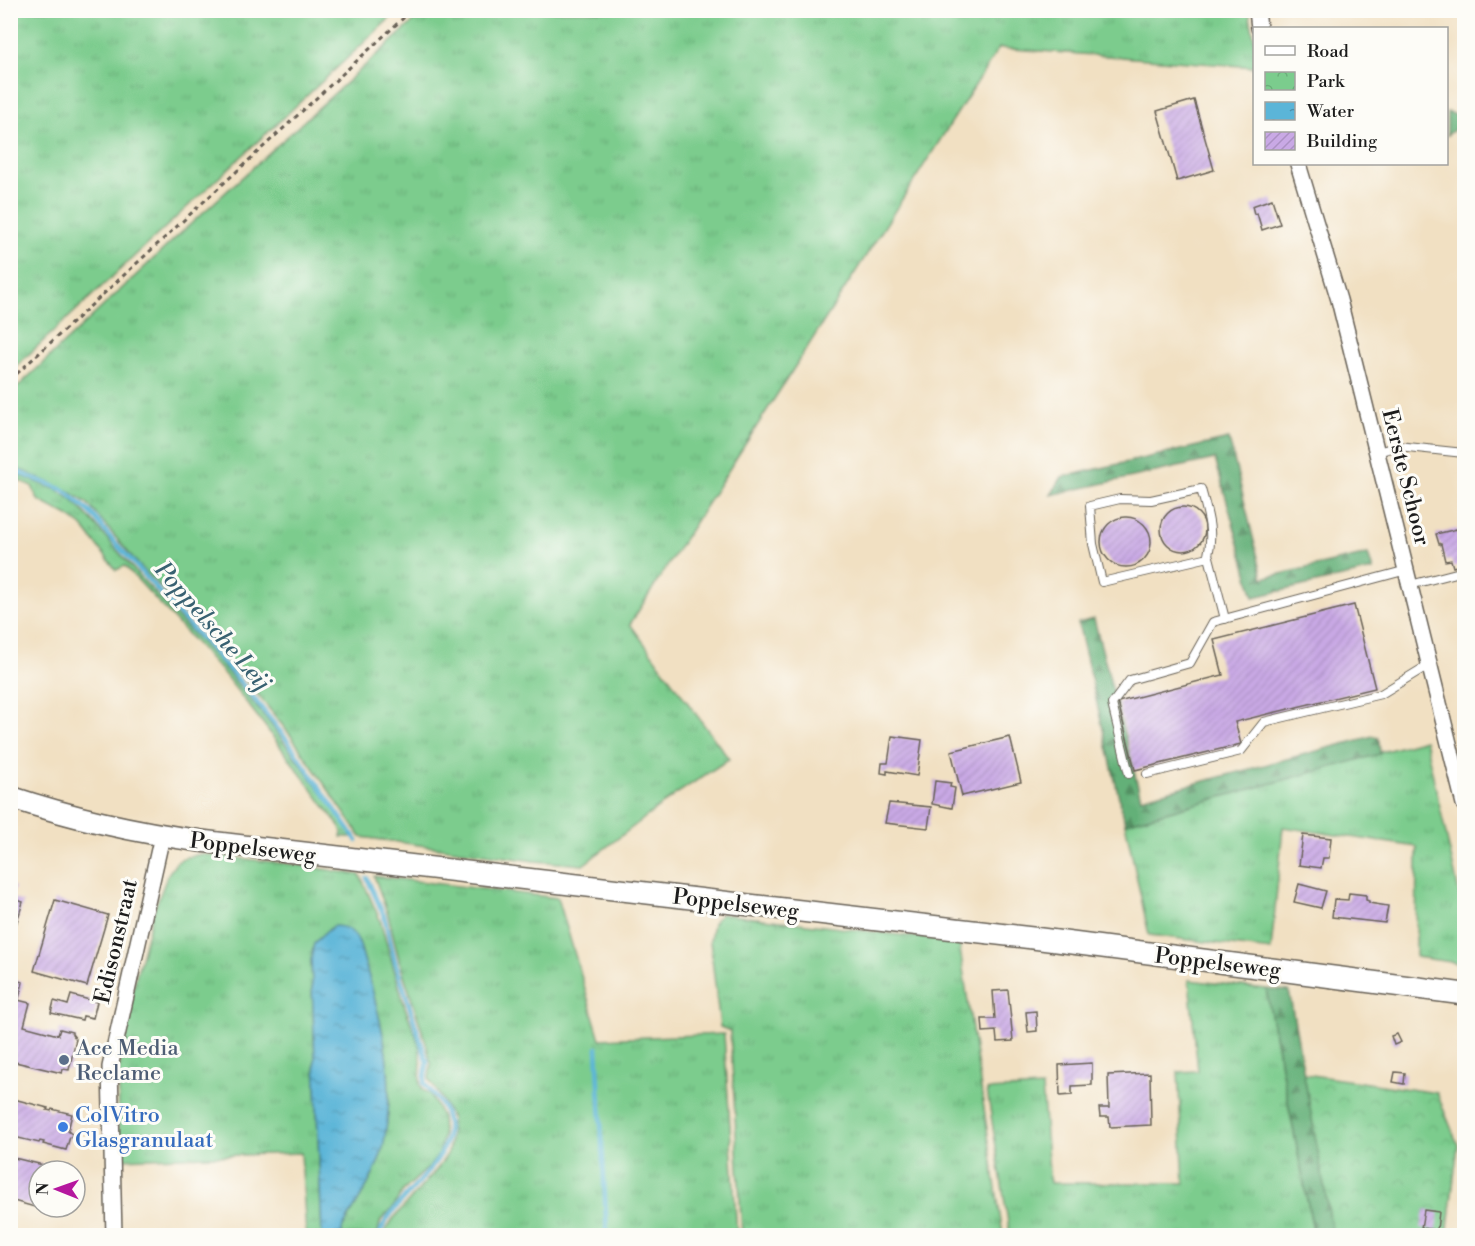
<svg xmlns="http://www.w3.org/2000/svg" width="1475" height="1246" viewBox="0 0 1475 1246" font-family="'Libre Bodoni',serif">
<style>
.grass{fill:url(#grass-tufts);stroke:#4c7454;stroke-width:1.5}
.forest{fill:url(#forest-firs);stroke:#40664a;stroke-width:1.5}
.park{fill:url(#park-crowns);stroke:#4c7454;stroke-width:1.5}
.water{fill:url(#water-ripples);stroke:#3c687a;stroke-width:1.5}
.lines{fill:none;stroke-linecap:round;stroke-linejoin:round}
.stream{stroke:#5bb5d8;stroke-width:4.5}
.building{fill:url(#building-hatch)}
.lane-casing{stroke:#676156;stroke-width:10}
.street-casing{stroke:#676156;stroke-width:18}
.secondary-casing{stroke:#676156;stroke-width:24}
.path{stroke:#676156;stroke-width:3;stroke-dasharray:4.5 4.5;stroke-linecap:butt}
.lane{stroke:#fff;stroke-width:8}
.street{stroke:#fff;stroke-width:15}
.secondary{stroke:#fff;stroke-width:21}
.service-dot{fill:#5c6f8a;stroke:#fdfcf7;stroke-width:2}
.shop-dot{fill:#3f7fe0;stroke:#fdfcf7;stroke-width:2}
.labels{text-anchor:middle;stroke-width:6;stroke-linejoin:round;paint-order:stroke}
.street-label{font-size:22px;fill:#1c1c1c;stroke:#fdfcf7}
.service-label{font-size:22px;fill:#4e5e75;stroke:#fdfcf7;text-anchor:start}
.shop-label{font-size:22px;fill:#366cbe;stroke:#fdfcf7;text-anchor:start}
.water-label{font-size:24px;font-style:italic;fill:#386171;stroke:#fdfcf7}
</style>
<defs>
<pattern id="grass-tufts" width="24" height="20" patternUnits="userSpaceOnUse" patternTransform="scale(1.5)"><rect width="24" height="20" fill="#7bcc8d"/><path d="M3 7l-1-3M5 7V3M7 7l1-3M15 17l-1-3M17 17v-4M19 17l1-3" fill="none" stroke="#6aaf79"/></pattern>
<pattern id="forest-firs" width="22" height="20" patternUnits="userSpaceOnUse" patternTransform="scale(1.5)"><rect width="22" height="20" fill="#64b078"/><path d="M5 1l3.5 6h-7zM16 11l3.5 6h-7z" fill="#528e62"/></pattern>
<pattern id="park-crowns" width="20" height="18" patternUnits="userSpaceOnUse" patternTransform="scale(1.5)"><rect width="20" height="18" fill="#7bcc8d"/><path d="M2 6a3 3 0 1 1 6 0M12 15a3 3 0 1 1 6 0" fill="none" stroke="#6aaf79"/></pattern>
<pattern id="water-ripples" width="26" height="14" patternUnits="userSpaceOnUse" patternTransform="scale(1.5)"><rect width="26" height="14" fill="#5bb5d8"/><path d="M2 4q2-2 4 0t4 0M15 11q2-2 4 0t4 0" fill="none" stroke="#4a92ae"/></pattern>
<pattern id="building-hatch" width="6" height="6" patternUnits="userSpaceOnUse" patternTransform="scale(1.5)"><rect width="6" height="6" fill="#c9a9e5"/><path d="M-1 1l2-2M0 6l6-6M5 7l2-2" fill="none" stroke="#ac91c4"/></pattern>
</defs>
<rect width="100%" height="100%" fill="#fdfcf7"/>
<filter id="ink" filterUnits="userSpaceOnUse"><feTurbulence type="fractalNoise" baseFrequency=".0167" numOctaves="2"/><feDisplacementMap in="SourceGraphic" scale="12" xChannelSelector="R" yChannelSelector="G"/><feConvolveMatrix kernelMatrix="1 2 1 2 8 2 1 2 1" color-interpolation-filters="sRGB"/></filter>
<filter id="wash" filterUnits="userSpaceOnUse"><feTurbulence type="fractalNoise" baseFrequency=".008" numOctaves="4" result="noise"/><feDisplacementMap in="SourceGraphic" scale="24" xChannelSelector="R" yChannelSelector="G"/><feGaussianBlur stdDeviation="1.35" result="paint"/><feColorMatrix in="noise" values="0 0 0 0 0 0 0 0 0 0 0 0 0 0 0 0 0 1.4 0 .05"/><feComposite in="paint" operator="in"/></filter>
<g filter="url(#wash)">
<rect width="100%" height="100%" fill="#f1e0c2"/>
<g class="grass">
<path d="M11 10H398V11L11 371Z"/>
<path d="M425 11H1249L1254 38V67L999 48 630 624 729 759 676 794 583 865 534 861 361 837 291 736 239 671 198 625 137 563 88 504 69 491 11 466V393L184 230Z"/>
<path d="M11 472 57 490 73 501 86 514 141 578 221 664 269 722 351 832 352 837H341L342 832 340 827 265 726 224 674 125 566 116 570 83 527 68 516 38 500 32 486 11 477Z"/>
<path d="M1425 740 1464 915V964L1416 957 1417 847 1283 827 1271 950 1149 935 1125 823Z"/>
<path d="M201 854 299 865 360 875 380 920 405 1007 419 1044 421 1060 420 1084 423 1090 430 1094 442 1117 443 1137 439 1154 429 1167 403 1191 392 1209 381 1220 377 1235H342V1229C356 1203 374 1179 382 1151 385 1142 385 1132 387 1123 395 1061 376 1002 359 942L311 959 322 1235H306L301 1153 118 1159 119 1070 135 980 153 913 168 874 176 863 183 858Z"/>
<path d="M374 876 558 898 600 1039 724 1034 737 1235H385L386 1230 393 1219 438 1168 448 1153 451 1135V1118L442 1099 429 1079 431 1063 426 1043 399 960 388 915Z"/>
<path d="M721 914 959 942 1003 1235H742L730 1031 720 1027 710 941 713 923Z"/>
<path d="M1189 980 1266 989 1314 1235H1010L987 1090 1042 1087 1050 1183H1184L1178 1072 1198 1071Z"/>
</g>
<g class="forest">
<path d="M1447 112 1463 118 1464 123 1447 135Z"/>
<path d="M1229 439 1263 578 1368 554 1373 570 1254 597 1215 459 1051 495 1062 477Z"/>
<path d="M1094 619 1141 798 1373 736 1377 737 1379 741 1380 754 1125 823 1078 623Z"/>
<path d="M1266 989 1289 991 1333 1235H1314Z"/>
</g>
<path class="park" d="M1304 1074 1437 1093 1458 1145 1447 1235H1333Z"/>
<path class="water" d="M333 926C347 926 352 930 359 942 376 1002 395 1061 387 1123 385 1132 385 1142 382 1151 374 1179 356 1203 342 1229V1235L322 1236 311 959 314 943Z"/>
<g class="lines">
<g class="stream">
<path d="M10 469 64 490 90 512 110 537 244 686 287 740 357 841"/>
<path d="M367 878 384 916 395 961 427 1061 424 1083C431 1092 442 1102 445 1113 458 1151 420 1179 399 1204 391 1214 382 1223 380 1236"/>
<path d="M597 1048 607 1236"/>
</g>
</g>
<g id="blocks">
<g class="building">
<path d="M1194 100 1214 170 1177 181 1157 111Z"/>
<path d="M1272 199 1280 224 1262 230 1257 213 1254 214 1252 206Z"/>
<circle cx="1183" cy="529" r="22"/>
<circle cx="1126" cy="542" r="25"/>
<path d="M1457 529 1461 546H1464V564L1453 567 1451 560 1445 561 1441 544H1439L1436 534Z"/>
<path d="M1354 605 1375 688 1235 722 1241 744 1135 770 1118 702 1223 675 1214 640Z"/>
<path d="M892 736 922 740 917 776 887 771V774L881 773 882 763H888Z"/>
<path d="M1010 737 1021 782 962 796 951 751Z"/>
<path d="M935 781 951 783 950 787 955 788 952 808 932 804Z"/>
<path d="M889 803 931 807 928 828 885 823Z"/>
<path d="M1303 835 1331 838 1329 858H1323L1321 868 1299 865Z"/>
<path d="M1299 884 1326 891 1321 908 1294 902Z"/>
<path d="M10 885 15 887 11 898 23 902 16 925 10 923Z"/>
<path d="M1349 893 1366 895V900L1369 901V903L1388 906 1385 923 1332 917 1334 899 1348 900Z"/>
<path d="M55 900 108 915 87 986 34 971Z"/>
<path d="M14 980 23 982 19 998 10 996Z"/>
<path d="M1008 990 1013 1041 997 1042 996 1031 983 1032 982 1019H995L993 991Z"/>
<path d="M71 995 97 1002 93 1018 83 1016 82 1020 51 1013 54 1001 68 1005Z"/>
<path d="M10 998 30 1003 24 1026 58 1035 60 1029 72 1032V1034L76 1039 69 1070 63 1069 62 1073 15 1062 13 1070H10Z"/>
<path d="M1036 1011 1037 1031 1028 1032 1026 1012Z"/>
<path d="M1397 1034 1401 1042 1394 1045 1391 1036Z"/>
<path d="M1092 1063V1085L1072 1086V1095L1060 1096 1059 1065Z"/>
<path d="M1395 1072 1405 1073 1404 1084 1393 1082Z"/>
<path d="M1150 1073 1151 1125 1110 1127 1109 1117H1100L1099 1108H1109L1108 1075Z"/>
<path d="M10 1098 48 1108 47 1110 51 1111 52 1109 72 1114 68 1131 73 1135 70 1137 66 1150 43 1144 44 1142 40 1141 39 1143 10 1136Z"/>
<path d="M10 1157 64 1170 39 1171V1207H74L69 1211 70 1213 66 1216 10 1200Z"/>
<path d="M75 1185H77V1193H79L80 1205 76 1208Z"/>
<path d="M1424 1210 1439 1212 1437 1230 1421 1228Z"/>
</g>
</g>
</g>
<g filter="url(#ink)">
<use href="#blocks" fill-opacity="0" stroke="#676156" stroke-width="1.5"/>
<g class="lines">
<defs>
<g id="lane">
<path d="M1378 452 1398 446 1464 453"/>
<path d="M1209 557 1102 582 1093 544 1090 506 1120 499 1151 500 1201 489C1207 512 1214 532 1208 555L1209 557 1225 619"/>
<path d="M1410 585 1464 571"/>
<path d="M1129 774 1112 704 1130 680 1190 663 1213 622 1407 570"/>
<path d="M1147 774 1241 751 1264 722 1381 694 1430 664"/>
</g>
<g id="street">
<path d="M1257 10 1259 28"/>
<path d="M1298 164 1339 300 1464 804"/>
<path d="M114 1236 110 1067 162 836"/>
</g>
<path id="secondary" d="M10 797C73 818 136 832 201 841L1041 939 1464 994"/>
</defs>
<use href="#lane" class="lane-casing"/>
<use href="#street" class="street-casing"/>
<use href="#secondary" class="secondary-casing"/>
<path class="path" d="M10 380 412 10"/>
<use href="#lane" class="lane"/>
<use href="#street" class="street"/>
<use href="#secondary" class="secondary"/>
</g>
</g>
<circle class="service-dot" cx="64" cy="1060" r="6"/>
<circle class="shop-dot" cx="63" cy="1127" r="6"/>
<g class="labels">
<g class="street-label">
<text transform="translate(1407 477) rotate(76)" y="8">Eerste Schoor</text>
<text transform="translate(253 847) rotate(7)" y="8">Poppelseweg</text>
<text transform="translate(736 903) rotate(7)" y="8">Poppelseweg</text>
<text transform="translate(115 941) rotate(-77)" y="8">Edisonstraat</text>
<text transform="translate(1218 962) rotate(7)" y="8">Poppelseweg</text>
</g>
<g class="service-label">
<text x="76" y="1055">Ace Media<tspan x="76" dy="25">Reclame</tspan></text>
</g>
<g class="shop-label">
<text x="75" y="1122">ColVitro<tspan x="75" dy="25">Glasgranulaat</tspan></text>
</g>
<g class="water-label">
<text transform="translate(213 626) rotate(49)" y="8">Poppelsche Leij</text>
</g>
</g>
<rect width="1475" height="1246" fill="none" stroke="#fdfcf7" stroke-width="36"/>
<rect x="1253" y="27" width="195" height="138" fill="#fdfcf7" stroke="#a3a29f" stroke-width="1.5"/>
<rect x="1265" y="46" width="30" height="9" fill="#ffffff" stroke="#a3a29f" stroke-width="1.5"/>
<text x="1307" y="57" font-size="18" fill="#1c1c1c">Road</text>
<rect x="1265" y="72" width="30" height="18" fill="url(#park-crowns)" stroke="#a3a29f" stroke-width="1.5"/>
<text x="1307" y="87" font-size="18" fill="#1c1c1c">Park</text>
<rect x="1265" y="102" width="30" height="18" fill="url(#water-ripples)" stroke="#a3a29f" stroke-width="1.5"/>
<text x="1307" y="117" font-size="18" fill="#1c1c1c">Water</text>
<rect x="1265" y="132" width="30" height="18" fill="url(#building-hatch)" stroke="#a3a29f" stroke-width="1.5"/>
<text x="1307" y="147" font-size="18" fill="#1c1c1c">Building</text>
<g transform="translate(57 1189) rotate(271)"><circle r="28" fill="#fdfcf7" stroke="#a3a29f" stroke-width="1.5"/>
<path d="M0-4.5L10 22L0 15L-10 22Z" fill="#b5179e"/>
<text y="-9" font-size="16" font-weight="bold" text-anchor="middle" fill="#1c1c1c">N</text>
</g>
</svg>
